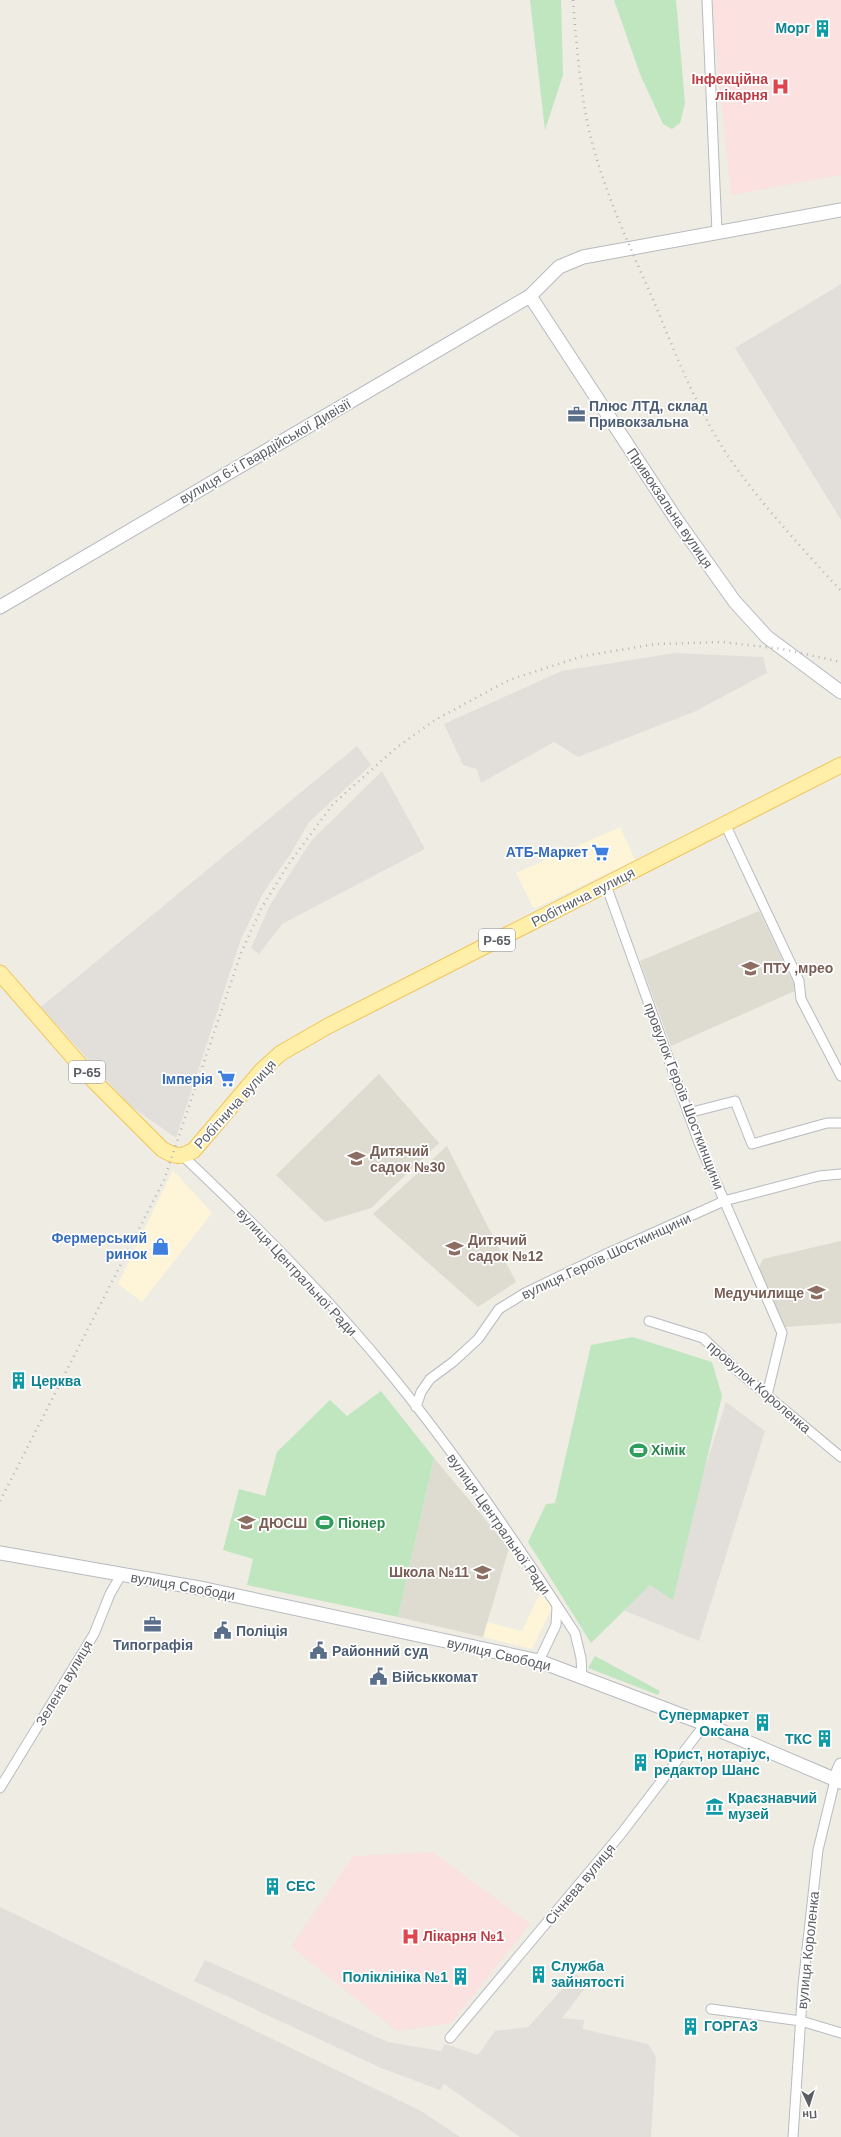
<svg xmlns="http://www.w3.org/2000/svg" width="841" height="2137" viewBox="0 0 841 2137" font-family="Arial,sans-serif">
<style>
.commercial{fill:#fef5d9}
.industrial{fill:#e2dfdb}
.education{fill:#dedbd1}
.medical{fill:#fbe1df}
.green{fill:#c0e6c0}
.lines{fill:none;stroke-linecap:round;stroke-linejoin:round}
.minor-casing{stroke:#b8bbc0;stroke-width:11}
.secondary-casing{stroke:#b7bac0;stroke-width:15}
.primary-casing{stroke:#f2c558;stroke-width:17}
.minor{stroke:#fff;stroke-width:9}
.secondary{stroke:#fff;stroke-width:13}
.primary{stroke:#ffefa8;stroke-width:15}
.rail{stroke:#b4b5b5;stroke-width:2.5;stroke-dasharray:1 5;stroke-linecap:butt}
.labels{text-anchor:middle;stroke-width:3.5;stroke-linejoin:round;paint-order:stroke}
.shield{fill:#fff;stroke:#8c8f92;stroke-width:1}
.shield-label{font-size:13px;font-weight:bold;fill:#5b5f64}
.culture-label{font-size:14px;font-weight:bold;fill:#0d838f;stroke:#fff;text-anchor:start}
.health-label{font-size:14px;font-weight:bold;fill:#be3a42;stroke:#fff;text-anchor:end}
.service-label{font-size:14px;font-weight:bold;fill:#4e5e75;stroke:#fff;text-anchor:start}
.street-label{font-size:14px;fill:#5b5f64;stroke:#fff}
.shop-label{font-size:14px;font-weight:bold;fill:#366cbe;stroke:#fff;text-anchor:end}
.education-label{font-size:14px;font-weight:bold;fill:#785e54;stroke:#fff;text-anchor:start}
.leisure-label{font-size:14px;font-weight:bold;fill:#27864d;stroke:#fff;text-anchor:start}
</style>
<rect width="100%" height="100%" fill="#eeece3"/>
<g class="commercial">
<path d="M620 827 635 860 534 909 516 873Z"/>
<path d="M173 1170 212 1213 142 1302 118 1284Z"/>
<path d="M540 1593 552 1608 532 1649 483 1637 487 1622 522 1631Z"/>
</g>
<g class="industrial">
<path d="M841 284V520L735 348Z"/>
<path d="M675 653 763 657 767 673 696 711 578 757 554 742 481 783 477 769 463 765 444 724 562 671Z"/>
<path d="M357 746 371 765 309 822 291 853 263 893 241 939 176 1138 129 1105 41 1007Z"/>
<path d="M382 771 425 849 282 924 259 954 251 948 270 905 311 841Z"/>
<path d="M726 1402 765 1431 699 1641 623 1610 680 1546Z"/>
<path d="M0 1907 421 2111 460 2137H0Z"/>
<path d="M205 1960 388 2042 441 2051 445 2044 478 2055 495 2031 528 2027 576 1974 589 1983 562 2018 584 2020 583 2029 648 2044 656 2057 651 2137H520L444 2084 440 2090 381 2068 194 1981Z"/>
</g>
<g class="education">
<path d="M759 911 797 990 671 1046 640 961Z"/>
<path d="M379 1074 439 1143 371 1208 325 1222 276 1175Z"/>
<path d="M447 1146 516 1282 478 1307 373 1214Z"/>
<path d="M841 1241V1323L785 1327 759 1268 763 1259Z"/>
<path d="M434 1458 509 1548 483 1637 398 1617Z"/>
</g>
<g class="medical">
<path d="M711 0H841V175L731 195Z"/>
<path d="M433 1852 530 1924 451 2023 397 2031 291 1947 353 1856Z"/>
</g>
<g class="green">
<path d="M530 0H561L563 75 545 130Z"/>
<path d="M614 0H676L685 103 680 123 672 129 663 124 640 74Z"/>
<path d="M633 1337 712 1362 722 1396 673 1600 650 1585 591 1643 528 1542 546 1504 555 1503 591 1345Z"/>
<path d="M381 1391 434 1458 398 1617 247 1585 253 1559 223 1550 239 1489 265 1496 277 1452 330 1400 347 1416Z"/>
<path d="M595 1656 660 1691 658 1695 588 1668Z"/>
</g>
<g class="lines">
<defs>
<g id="minor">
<path d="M707 0 717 232"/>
<path d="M725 824 799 981 801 999 841 1076"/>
<path d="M606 885 699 1143 782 1333 767 1395"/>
<path d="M688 1113 735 1101 752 1144 827 1123H841"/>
<path d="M184 1157C256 1225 326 1295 389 1372 457 1455 517 1544 575 1633L581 1658 582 1676"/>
<path d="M649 1321 703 1338 739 1372 841 1457"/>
<path d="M416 1407 421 1392 430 1379 453 1362 478 1339 499 1309 525 1293 606 1254 724 1201 819 1176 841 1174"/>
<path d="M539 1661 556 1625 557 1607"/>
<path d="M0 1788 94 1634 110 1594 121 1575"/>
<path d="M711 2009 801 2021 841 2033"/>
<path d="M450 2038 621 1834 705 1724"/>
<path d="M793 2137 803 1985 818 1850 835 1780"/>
</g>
<g id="secondary">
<path d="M530 296 676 519 735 602 767 637 841 692"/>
<path d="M0 607 530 296 559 267 583 257 841 210"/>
<path d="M0 1553 205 1589 539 1661 705 1724 841 1782"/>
<path d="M835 1780 841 1765"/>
</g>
<path id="primary" d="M0 973 94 1081 162 1149C175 1157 181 1158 194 1150L262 1070 281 1053 328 1026 841 765"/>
</defs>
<use href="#minor" class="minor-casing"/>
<use href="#secondary" class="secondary-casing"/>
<use href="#primary" class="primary-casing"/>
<use href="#minor" class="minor"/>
<use href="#secondary" class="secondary"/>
<use href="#primary" class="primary"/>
<g class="rail">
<path d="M573 0C576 39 579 77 586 116 599 183 630 246 657 309 677 358 697 408 726 453 759 502 801 547 841 591"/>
<path d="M0 1501 164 1180 241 953 261 909 288 865 333 804 396 748 435 720 509 680 583 656 656 644 723 642 782 649 841 662"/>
</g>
</g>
<defs>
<symbol id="building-bare" viewBox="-9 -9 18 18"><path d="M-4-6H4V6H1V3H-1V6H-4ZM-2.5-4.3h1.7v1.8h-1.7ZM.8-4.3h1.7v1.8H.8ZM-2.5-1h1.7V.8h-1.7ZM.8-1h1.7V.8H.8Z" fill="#0f9aa8" stroke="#fff" stroke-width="2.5" paint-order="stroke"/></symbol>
<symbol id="hospital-bare" viewBox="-9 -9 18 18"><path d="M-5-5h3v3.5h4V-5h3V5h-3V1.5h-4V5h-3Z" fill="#e0444e" stroke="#fff" stroke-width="2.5" paint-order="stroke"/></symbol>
<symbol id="office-bare" viewBox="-9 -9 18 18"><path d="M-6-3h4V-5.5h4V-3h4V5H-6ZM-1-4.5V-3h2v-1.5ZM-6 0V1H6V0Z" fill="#5c6f8a" stroke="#fff" stroke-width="2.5" paint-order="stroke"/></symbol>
<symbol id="supermarket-bare" viewBox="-9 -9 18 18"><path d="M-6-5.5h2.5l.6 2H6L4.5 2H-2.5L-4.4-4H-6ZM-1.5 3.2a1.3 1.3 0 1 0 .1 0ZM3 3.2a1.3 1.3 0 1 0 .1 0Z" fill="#3f7fe0" stroke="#fff" stroke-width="2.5" paint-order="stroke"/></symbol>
<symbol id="university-bare" viewBox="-9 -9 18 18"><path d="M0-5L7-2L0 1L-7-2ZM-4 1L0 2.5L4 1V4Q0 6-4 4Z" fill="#8d6e63" stroke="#fff" stroke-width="2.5" paint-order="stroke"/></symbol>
<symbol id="school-bare" viewBox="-9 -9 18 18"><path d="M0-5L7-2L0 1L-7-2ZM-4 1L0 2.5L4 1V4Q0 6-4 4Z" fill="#8d6e63" stroke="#fff" stroke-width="2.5" paint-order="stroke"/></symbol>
<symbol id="shop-bare" viewBox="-9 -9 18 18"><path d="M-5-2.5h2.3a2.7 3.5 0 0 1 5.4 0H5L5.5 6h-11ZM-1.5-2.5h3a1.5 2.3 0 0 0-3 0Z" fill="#3f7fe0" stroke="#fff" stroke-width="2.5" paint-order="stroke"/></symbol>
<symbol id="stadium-bare" viewBox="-9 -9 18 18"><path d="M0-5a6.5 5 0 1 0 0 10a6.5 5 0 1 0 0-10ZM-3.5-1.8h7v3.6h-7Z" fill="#2e9e5b" stroke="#fff" stroke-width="2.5" paint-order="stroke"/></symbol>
<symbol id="civic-bare" viewBox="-9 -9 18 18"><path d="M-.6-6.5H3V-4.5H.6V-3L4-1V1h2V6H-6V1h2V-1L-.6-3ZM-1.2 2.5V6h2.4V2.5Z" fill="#5c6f8a" stroke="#fff" stroke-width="2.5" paint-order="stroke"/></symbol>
<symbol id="museum-bare" viewBox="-9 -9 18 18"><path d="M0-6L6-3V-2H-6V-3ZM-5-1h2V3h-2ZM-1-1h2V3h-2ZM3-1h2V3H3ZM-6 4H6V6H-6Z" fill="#0f9aa8" stroke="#fff" stroke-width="2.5" paint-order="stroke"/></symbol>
</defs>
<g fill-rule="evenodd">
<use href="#building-bare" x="810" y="16" width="25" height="25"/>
<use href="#hospital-bare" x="768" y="74" width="25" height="25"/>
<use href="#office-bare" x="564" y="402" width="25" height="25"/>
<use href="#supermarket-bare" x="588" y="840" width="25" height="25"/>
<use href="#university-bare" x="738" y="956" width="25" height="25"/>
<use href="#supermarket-bare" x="214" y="1066" width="25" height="25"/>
<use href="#school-bare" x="344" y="1146" width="25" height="25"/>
<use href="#shop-bare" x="148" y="1234" width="25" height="25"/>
<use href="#school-bare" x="442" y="1236" width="25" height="25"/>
<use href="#university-bare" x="804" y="1280" width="25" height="25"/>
<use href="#building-bare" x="6" y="1368" width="25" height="25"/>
<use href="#stadium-bare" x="626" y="1438" width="25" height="25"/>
<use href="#school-bare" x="234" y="1510" width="25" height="25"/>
<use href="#stadium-bare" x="312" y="1510" width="25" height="25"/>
<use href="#school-bare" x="470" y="1560" width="25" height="25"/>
<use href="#office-bare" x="140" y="1612" width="25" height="25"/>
<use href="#civic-bare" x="210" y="1618" width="25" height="25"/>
<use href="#civic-bare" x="306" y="1638" width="25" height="25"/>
<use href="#civic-bare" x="366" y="1664" width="25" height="25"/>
<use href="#building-bare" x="750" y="1710" width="25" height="25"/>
<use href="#building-bare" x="812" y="1726" width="25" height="25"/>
<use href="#building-bare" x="628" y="1750" width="25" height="25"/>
<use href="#museum-bare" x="702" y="1794" width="25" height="25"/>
<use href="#building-bare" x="260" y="1874" width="25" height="25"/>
<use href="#hospital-bare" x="398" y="1924" width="25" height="25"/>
<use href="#building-bare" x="526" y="1962" width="25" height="25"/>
<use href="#building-bare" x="448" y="1964" width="25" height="25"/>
<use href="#building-bare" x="678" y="2014" width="25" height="25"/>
</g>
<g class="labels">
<g class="shield">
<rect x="479" y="929" width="36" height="22" rx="3"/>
<rect x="69" y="1061" width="36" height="22" rx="3"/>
</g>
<g class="shield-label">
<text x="497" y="945">Р-65</text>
<text x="87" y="1077">Р-65</text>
</g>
<g class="culture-label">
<text x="810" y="33" text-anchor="end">Морг</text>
<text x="31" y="1386">Церква</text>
<text x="749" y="1720" text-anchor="end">Супермаркет<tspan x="749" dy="16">Оксана</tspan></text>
<text x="812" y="1744" text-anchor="end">ТКС</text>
<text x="654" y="1759">Юрист, нотаріус,<tspan x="654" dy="16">редактор Шанс</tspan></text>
<text x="728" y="1803">Краєзнавчий<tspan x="728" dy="16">музей</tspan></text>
<text x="286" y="1891">СЕС</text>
<text x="551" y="1971">Служба<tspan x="551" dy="16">зайнятості</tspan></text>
<text x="448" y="1982" text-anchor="end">Поліклініка №1</text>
<text x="704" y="2031">ГОРГАЗ</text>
</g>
<g class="health-label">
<text x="768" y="84">Інфекційна<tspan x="768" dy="16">лікарня</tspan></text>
<text x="423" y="1941" text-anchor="start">Лікарня №1</text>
</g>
<g class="service-label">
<text x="589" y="411">Плюс ЛТД, склад<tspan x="589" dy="16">Привокзальна</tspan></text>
<text x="236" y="1636">Поліція</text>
<text x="153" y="1650" text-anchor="middle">Типографія</text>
<text x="332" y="1656">Районний суд</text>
<text x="392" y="1682">Військкомат</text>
</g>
<g class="street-label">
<text transform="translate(265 451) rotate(-30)" y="5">вулиця 6-ї Гвардійської Дивізії</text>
<text transform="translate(670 508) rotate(56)" y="5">Привокзальна вулиця</text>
<text transform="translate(583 897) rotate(-27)" y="5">Робітнича вулиця</text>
<text transform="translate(684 1096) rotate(69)" y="5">провулок Героїв Шосткинщини</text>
<text transform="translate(235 1104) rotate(-48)" y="5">Робітнича вулиця</text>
<text transform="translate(606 1256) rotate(-25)" y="5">вулиця Героїв Шосткинщини</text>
<text transform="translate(297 1272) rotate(47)" y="5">вулиця Центральної Ради</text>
<text transform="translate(759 1387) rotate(41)" y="5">провулок Короленка</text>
<text transform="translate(499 1524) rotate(55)" y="5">вулиця Центральної Ради</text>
<text transform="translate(183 1586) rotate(10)" y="5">вулиця Свободи</text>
<text transform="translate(499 1654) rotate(13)" y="5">вулиця Свободи</text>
<text transform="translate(64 1683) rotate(-59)" y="5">Зелена вулиця</text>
<text transform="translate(580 1884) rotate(-50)" y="5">Січнева вулиця</text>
<text transform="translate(808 1950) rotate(-84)" y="5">вулиця Короленка</text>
</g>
<g class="shop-label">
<text x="588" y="857">АТБ-Маркет</text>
<text x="213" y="1084">Імперія</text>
<text x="147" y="1243">Фермерський<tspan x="147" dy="16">ринок</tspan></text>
</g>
<g class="education-label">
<text x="763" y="973">ПТУ ,мрео</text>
<text x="370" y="1156">Дитячий<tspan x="370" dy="16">садок №30</tspan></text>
<text x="468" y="1245">Дитячий<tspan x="468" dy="16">садок №12</tspan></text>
<text x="804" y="1298" text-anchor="end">Медучилище</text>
<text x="259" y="1528">ДЮСШ</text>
<text x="469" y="1577" text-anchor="end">Школа №11</text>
</g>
<g class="leisure-label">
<text x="651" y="1455">Хімік</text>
<text x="338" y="1528">Піонер</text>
</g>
</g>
<g transform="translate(809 2105) rotate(176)" stroke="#ffffff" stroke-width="3" paint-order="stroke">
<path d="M0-3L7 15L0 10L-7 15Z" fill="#5b5f64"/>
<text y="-6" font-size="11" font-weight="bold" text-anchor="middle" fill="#5b5f64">Пн</text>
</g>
</svg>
